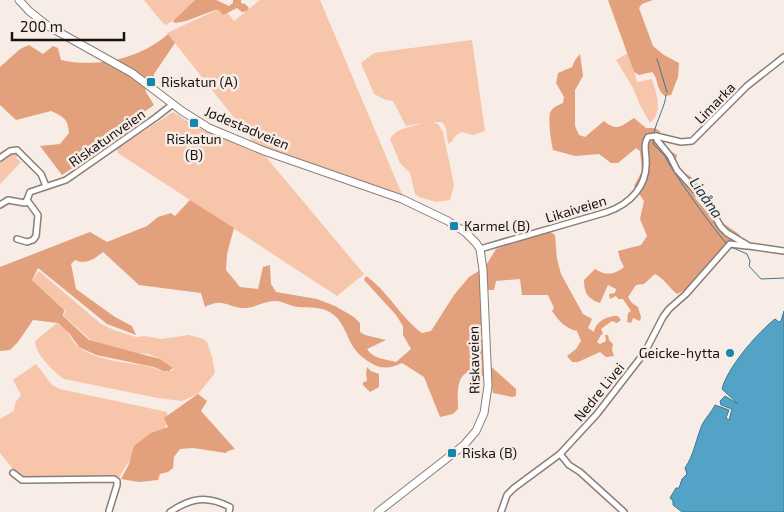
<svg xmlns="http://www.w3.org/2000/svg" width="784" height="512" viewBox="0 0 784 512" font-family="'Exo 2',sans-serif">
<style>
.green{fill:#f7c5aa}
.forest{fill:#e3a07c}
.water{fill:#52a3c5;stroke:#41788f}
.lines{fill:none;stroke-linecap:round;stroke-linejoin:round}
.stream{stroke:#41788f;stroke-width:1}
.minor-casing{stroke:#897e79;stroke-width:8}
.major-casing{stroke:#897e79;stroke-width:9}
.minor{stroke:#fff;stroke-width:5}
.major{stroke:#fff;stroke-width:7}
.poi-dot{fill:#1686ac;stroke:#f7ece6;stroke-width:2}
.labels{text-anchor:middle;stroke-width:5;stroke-linejoin:round;paint-order:stroke}
.poi-label{font-size:14px;fill:#181412;stroke:#f7ece6;text-anchor:start}
.street-label{font-size:14px;fill:#181412;stroke:#f7ece6}
.water-label{font-size:15px;font-style:italic;fill:#0d3342;stroke:#f7ece6}
</style>
<rect width="100%" height="100%" fill="#f7ece6"/>
<g class="green">
<path d="M144 0H195L173 21 166 25 162 22Z"/>
<path d="M260 0H320L404 199 254 143 167 33 223 7 234 21Z"/>
<path d="M472 40 485 131 473 135 462 132 456 135 452 141 448 144 446 128 442 122H433L438 124 443 132 454 185 450 200 436 202 419 197 415 194 410 173 400 163 390 139C397 127 413 127 424 123L406 126 393 101 386 100 374 94 361 63 374 53Z"/>
<path d="M628 53 637 82 652 79C656 93 664 111 650 123L640 105 633 88 616 60Z"/>
<path d="M173 112 195 126 266 157 364 274 337 296 118 153 117 149Z"/>
<path d="M8 154H13L18 155 16 158 21 162 0 184V161Z"/>
<path d="M39 271 101 324 114 330 136 337 145 336 161 339 189 335 203 339 207 342 212 357 215 373 198 394 182 401 158 398 64 379C54 372 35 354 35 341L57 323C60 325 63 328 66 330 71 336 73 344 80 348 99 361 125 362 147 366 158 368 160 374 173 370L174 369 158 358 148 354 138 353 92 341 64 316 65 311 32 280Z"/>
<path d="M36 364 52 385 60 389 167 412C172 438 144 443 130 460 126 465 123 471 119 477L110 475 32 479 22 477 13 469 0 453V419L14 411 15 403 21 395 13 380Z"/>
</g>
<g class="forest">
<path d="M195 0H216L229 6 233 3V0H241V3L245 4 249 8 247 11 242 12 237 8 223 15 219 10H215L186 21 175 23 173 21Z"/>
<path d="M608 0H653L642 4 639 8 653 46 664 55 679 63 678 77 671 95 665 96C655 88 659 79 652 72L639 75 634 72Z"/>
<path d="M168 34 175 43 154 74 155 85 145 88 146 92 154 105 108 137 87 147 86 159 62 175 40 146 60 144 69 133C68 119 64 117 51 111L16 120 0 105V67L20 49 29 45 43 54 53 46 58 48 61 60C97 68 140 59 168 34Z"/>
<path d="M580 54 583 76 575 90V126L579 135 585 137 604 121C617 132 621 126 634 118L646 128H655L661 132 652 135 663 147 677 155 673 170 677 173C688 172 694 178 700 187L695 198 713 219 720 221 740 235 739 240 731 242 727 245C714 259 695 287 677 294 669 288 665 279 655 274L644 284 636 285 628 297 632 303 638 307 641 317 640 321 633 318 631 323 627 322 628 313 631 311 623 299H618L616 296 610 299 609 294 615 293 616 289 608 285 600 303C588 299 584 293 584 280L595 269C606 276 614 275 624 267L620 259 618 251 641 245 647 236 640 219 644 201 634 186 642 171 640 151 636 148 618 163H611L599 154 575 156 553 150C551 141 548 121 550 113 552 107 559 105 563 103L564 97 556 83 558 73 572 67 575 60Z"/>
<path d="M190 200 234 228 227 254 226 270 240 287 258 289 263 267 270 265 271 284 276 292 317 299 335 306 354 317 360 323V332L365 335 386 340 367 349C373 359 385 359 396 362L411 349 403 335V326L396 315 364 280 366 276C388 291 400 317 422 333L431 331 454 295 469 277 485 267 496 249 549 231 555 235 557 259 561 274 583 314 592 319 588 328 594 332C595 322 608 315 618 316L621 320 617 323 612 321 601 329 603 334 601 335 597 342 600 344 606 341 605 335H608L609 340 613 344 612 350 614 356 606 357 600 352 578 362H572L567 356 576 349 581 341 577 331C566 329 558 320 552 311L554 308 548 295H522L520 279 496 281 494 290H482L487 363 516 389V396L512 397 493 393 491 382 481 375 468 372C455 378 458 397 458 409L453 414 440 417 424 377 402 363C392 368 381 370 371 363 364 359 359 355 354 348 347 338 344 323 334 315 323 306 310 308 298 307 290 306 283 301 275 301 264 301 253 309 241 308 225 306 223 298 205 307L201 293 139 285 103 252C95 259 85 265 75 260L71 264 76 289 115 317 132 326 136 335 107 324 38 268 32 280 64 310 63 316 89 340 160 359 173 368 169 371H163L154 367 96 355 79 347 69 333 58 323 33 320 18 342 10 350 0 351V267L90 232 107 242 147 226 158 217 171 213 175 216Z"/>
<path d="M367 367 371 371 379 374V387L370 392 363 385V382H365L367 380 366 374Z"/>
<path d="M198 394 207 401 201 411 235 449 228 451 226 453 193 448 180 449 174 457 173 468 168 472 160 474 158 480 139 482 121 479 129 464 134 446 151 433 168 427 164 418Z"/>
</g>
<path class="water" d="M784 311V512H682L673 505V501L670 498 676 488H679L682 479 687 474 685 468C694 455 696 439 702 425 706 417 711 413 715 405L729 410 726 418 729 420 732 409 721 405 720 401 725 396 738 404 722 389C727 368 758 332 775 319L779 322 781 321Z"/>
<g class="lines">
<g class="stream">
<path d="M657 59 667 92"/>
<path d="M654 133C656 122 666 104 666 95"/>
<path d="M654 137 653 144 665 156C666 163 719 237 728 245"/>
<path d="M731 247 747 254 750 261 749 266 761 279 784 278"/>
</g>
<defs>
<g id="minor">
<path d="M656 136 681 142 692 141 747 86 784 57"/>
<path d="M0 158 10 151 17 150 41 174 46 186"/>
<path d="M0 205 8 200 25 203 27 200"/>
<path d="M17 239 27 242 33 240 36 236 38 215 27 200 30 192 66 180 155 118 173 104"/>
<path d="M480 249 607 212C630 204 648 186 646 160 646 151 643 145 648 137L656 136 657 140 670 156 677 170 707 203 721 227 727 233 749 246 784 251"/>
<path d="M560 454 569 465 580 472 624 512"/>
<path d="M13 473 22 480H28L114 479 117 481V485L109 511"/>
<path d="M170 512C191 498 206 495 230 507L229 512"/>
<path d="M501 512 507 495 514 488 560 454 597 414 645 352 663 317 669 309 686 294 730 244 747 246"/>
</g>
<path id="major" d="M19 0 29 11 48 26 132 73 182 111 209 128 264 151 402 199 448 221 465 232 476 243 480 249 483 270 488 386 484 413 476 431 464 445 378 512"/>
</defs>
<use href="#minor" class="minor-casing"/>
<use href="#major" class="major-casing"/>
<use href="#minor" class="minor"/>
<use href="#major" class="major"/>
</g>
<g class="poi-dot">
<rect x="146" y="77" width="10" height="10" rx="2.5"/>
<rect x="189" y="118" width="10" height="10" rx="2.5"/>
<rect x="449" y="221" width="10" height="10" rx="2.5"/>
<circle cx="730" cy="353" r="5"/>
<rect x="447" y="448" width="10" height="10" rx="2.5"/>
</g>
<g class="labels">
<g class="poi-label">
<text x="161" y="87">Riskatun (A)</text>
<text x="194" y="144" text-anchor="middle">Riskatun<tspan x="194" dy="16">(B)</tspan></text>
<text x="464" y="231">Karmel (B)</text>
<text x="720" y="358" text-anchor="end">Geicke-hytta</text>
<text x="462" y="458">Riska (B)</text>
</g>
<g class="street-label">
<text transform="translate(715 103) rotate(-46)" y="5">Limarka</text>
<text transform="translate(247 128) rotate(23)" y="5">Jødestadveien</text>
<text transform="translate(107 138) rotate(-35)" y="5">Riskatunveien</text>
<text transform="translate(576 209) rotate(-17)" y="5">Likaiveien</text>
<text transform="translate(474 360) rotate(-91)" y="5">Riskaveien</text>
<text transform="translate(599 392) rotate(-51)" y="5">Nedre Livei</text>
</g>
<g class="water-label">
<text transform="translate(706 198) rotate(55)" y="5">Liaåna</text>
</g>
</g>
<path d="M12 32v8h112v-8" fill="none" stroke="#181412" stroke-width="2.5"/>
<text x="20" y="32" font-size="15" fill="#181412" stroke="#f7ece6" stroke-width="4" paint-order="stroke">200 m</text>
</svg>
